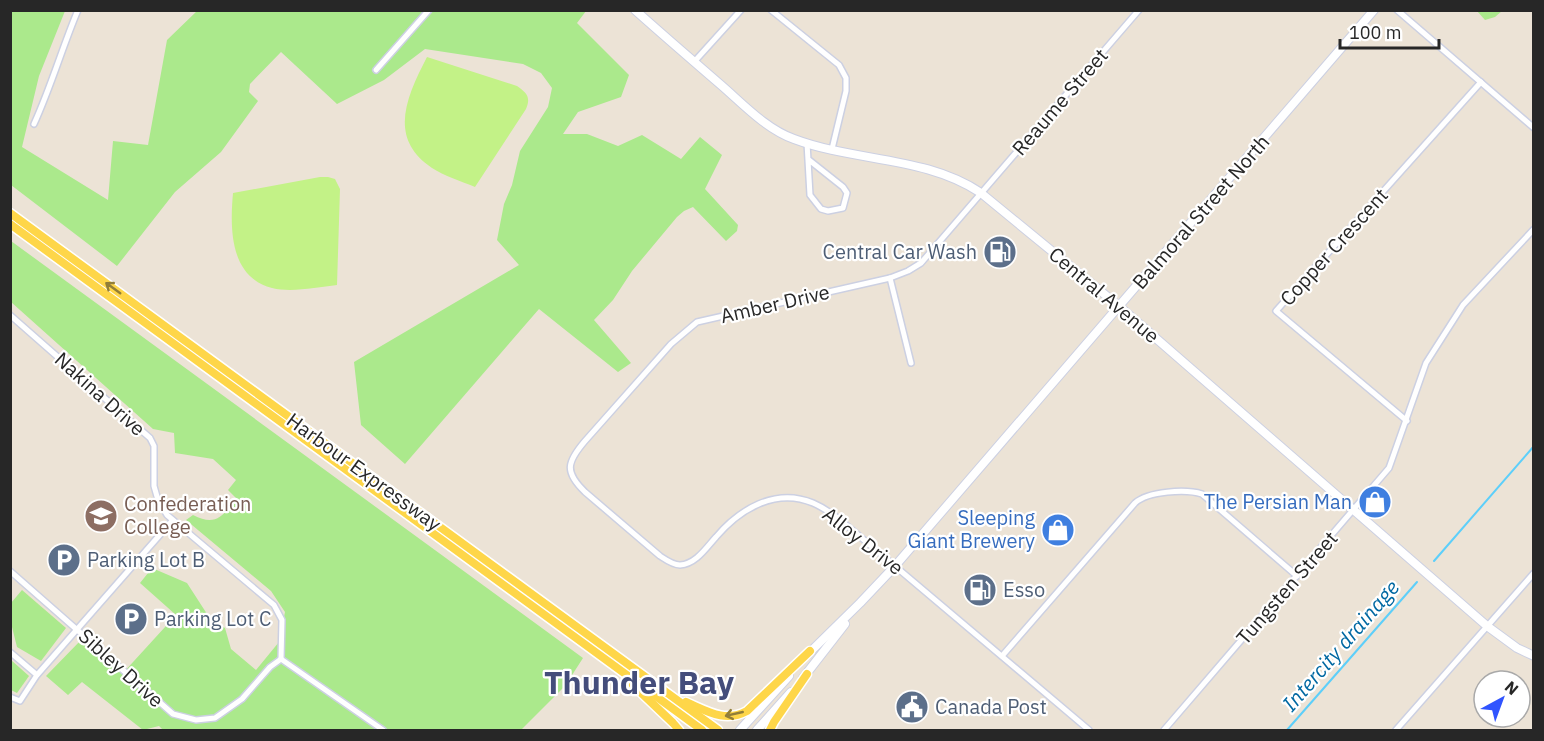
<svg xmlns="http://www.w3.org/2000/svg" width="1544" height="741" viewBox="0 0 1544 741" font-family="'IBM Plex Sans',sans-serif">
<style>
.green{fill:#abe98c}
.pitch{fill:#c3f287}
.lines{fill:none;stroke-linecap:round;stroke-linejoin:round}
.stream{stroke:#5dcffa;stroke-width:2}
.street-casing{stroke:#ccd0e2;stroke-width:8}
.secondary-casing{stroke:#ccd0e2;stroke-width:10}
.primary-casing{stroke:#fff;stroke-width:11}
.street{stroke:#fff;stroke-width:5}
.secondary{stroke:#fff;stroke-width:8}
.primary{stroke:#fed649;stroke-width:8}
.oneway{stroke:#927e38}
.labels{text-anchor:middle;stroke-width:4.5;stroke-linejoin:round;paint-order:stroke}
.street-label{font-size:20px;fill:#272727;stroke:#fff}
.service-label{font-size:20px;fill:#4e5e75;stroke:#fff;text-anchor:start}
.shop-label{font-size:20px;fill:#366cbe;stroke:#fff;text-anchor:end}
.education-label{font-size:20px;fill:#785e54;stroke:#fff;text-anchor:start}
.water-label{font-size:21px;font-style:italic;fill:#0068a2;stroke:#fff}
.town-label{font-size:32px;font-weight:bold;fill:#444d7b;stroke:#fff}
</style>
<rect width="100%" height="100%" fill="#ece3d6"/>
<g class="green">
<path d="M10 11H65L39 76 22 147 108 200 113 141 148 145 167 40 197 11H586L577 23 629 75 621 97 578 112 563 134H587L618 146 642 135 681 159 700 137 722 155 705 189 738 225 737 231 726 241 693 207 684 211 677 217 632 271 613 300 594 320 631 363 618 372 539 309 405 464 361 425 354 362 519 265 497 240 504 204 512 185 520 151 548 107 552 88 541 73 523 64 425 49 384 80 337 104 281 52 250 84 249 92 258 101 221 152 175 192 117 266 11 185Z"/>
<path d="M1477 11H1502L1495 17 1485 20Z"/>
<path d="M11 241 583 658 565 686 521 730H163L159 726 143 730 82 682 68 695 46 676 81 640 123 673 176 615 140 583 152 568 187 583 209 617 225 628 231 649 256 670 279 642 285 612 271 591 186 520 193 515C216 527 222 516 237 499L228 490 236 480 213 459 175 453 174 433 153 429 11 302Z"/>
<path d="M22 590 66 628 41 661 17 647 11 623V603Z"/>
<path d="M11 660 29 676 17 693 11 690Z"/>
</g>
<g class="pitch">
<path d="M427 57 517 86C527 93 531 97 526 109L475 187C461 181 444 176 432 168 387 138 407 96 427 57Z"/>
<path d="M320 177H328L335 179 340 189 337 285C317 287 292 293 272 288 229 277 230 227 233 193Z"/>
</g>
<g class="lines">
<g class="stream">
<path d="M1434 561 1534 446"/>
<path d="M1287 730 1417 582"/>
</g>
<defs>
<g id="street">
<path d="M771 10 839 65 846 78V91L832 149"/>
<path d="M1397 10 1534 128"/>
<path d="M694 62 741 10"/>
<path d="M376 70 429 10"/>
<path d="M34 124C51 87 62 48 78 10"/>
<path d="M807 143 810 195 821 209 828 211 843 208 847 193 843 187 809 160"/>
<path d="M890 278 911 363"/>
<path d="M10 315 150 438 154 446V486L158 500 167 515 274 605 282 620 281 659"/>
<path d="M1407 421 1276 311 1481 82"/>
<path d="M10 571 173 714 196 720 215 718 242 699 270 667 281 659"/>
<path d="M10 652 37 675"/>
<path d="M1002 656 1135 503C1148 491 1186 489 1202 494L1297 576"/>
<path d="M281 659 383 730"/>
<path d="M10 697 20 701 37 675 172 521"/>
<path d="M1089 730 851 529C839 519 827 509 813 503 775 487 739 510 716 537 706 548 696 564 680 565 673 565 666 560 660 556L585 492C564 472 567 462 585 441L671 344 697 322 890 278 908 271 921 263 1139 10"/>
<path d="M1164 730 1389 468 1426 363 1463 305 1534 229"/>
<path d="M1396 730 1534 573"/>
</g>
<g id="secondary">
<path d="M635 10C663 35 692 60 721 85 743 104 766 129 794 139 855 162 926 156 981 193L1120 307 1487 626 1517 648 1534 656"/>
<path d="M807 655 860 603 895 566 1374 10"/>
<path d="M803 678 845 624"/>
<path d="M740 730 789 676"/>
<path d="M757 730 791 692"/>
</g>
<g id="primary">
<path d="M10 213 718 730"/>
<path d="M10 224 702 730"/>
<path d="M633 685 673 723 679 730"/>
<path d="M686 702C707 711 725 723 747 711L810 651"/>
<path d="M770 730 774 722 807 674"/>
</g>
</defs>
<use href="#street" class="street-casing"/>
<use href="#secondary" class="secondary-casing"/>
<use href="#primary" class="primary-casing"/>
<use href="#street" class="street"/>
<use href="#secondary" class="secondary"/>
<use href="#primary" class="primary"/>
</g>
<defs><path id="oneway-shaft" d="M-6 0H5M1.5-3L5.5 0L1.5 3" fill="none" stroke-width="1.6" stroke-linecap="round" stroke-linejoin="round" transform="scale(1.5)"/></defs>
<g class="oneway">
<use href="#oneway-shaft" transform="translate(113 288) rotate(-144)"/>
<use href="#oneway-shaft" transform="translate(734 714) rotate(167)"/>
</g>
<defs>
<symbol id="fuel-disc" viewBox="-11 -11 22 22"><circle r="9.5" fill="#5c6f8a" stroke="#fff"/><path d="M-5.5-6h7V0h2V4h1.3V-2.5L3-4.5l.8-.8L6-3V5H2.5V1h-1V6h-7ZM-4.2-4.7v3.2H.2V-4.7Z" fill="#fff"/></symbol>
<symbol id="shop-disc" viewBox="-11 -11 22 22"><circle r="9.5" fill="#3f7fe0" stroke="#fff"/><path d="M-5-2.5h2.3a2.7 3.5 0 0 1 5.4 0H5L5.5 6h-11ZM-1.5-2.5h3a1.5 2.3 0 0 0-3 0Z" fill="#fff"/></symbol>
<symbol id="university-disc" viewBox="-11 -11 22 22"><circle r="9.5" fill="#8d6e63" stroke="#fff"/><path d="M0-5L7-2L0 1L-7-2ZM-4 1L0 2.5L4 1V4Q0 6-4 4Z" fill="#fff"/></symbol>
<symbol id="parking-disc" viewBox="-11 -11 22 22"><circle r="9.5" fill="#5c6f8a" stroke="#fff"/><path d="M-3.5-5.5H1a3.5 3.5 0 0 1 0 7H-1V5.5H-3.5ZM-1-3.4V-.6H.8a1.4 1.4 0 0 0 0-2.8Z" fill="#fff"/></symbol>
<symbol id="civic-disc" viewBox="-11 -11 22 22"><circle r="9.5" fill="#5c6f8a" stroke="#fff"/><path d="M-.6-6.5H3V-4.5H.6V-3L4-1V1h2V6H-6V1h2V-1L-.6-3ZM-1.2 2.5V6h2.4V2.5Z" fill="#fff"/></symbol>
</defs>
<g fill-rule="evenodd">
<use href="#fuel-disc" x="981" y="233" width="38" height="38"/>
<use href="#shop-disc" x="1356" y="483" width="38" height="38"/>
<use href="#university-disc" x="82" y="497" width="38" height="38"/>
<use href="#shop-disc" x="1039" y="511" width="38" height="38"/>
<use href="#parking-disc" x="45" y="541" width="38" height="38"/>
<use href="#fuel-disc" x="961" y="571" width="38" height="38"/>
<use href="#parking-disc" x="112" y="600" width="38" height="38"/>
<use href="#civic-disc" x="893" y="688" width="38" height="38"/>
</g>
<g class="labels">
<g class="street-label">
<text transform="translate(1060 102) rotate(-49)" y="7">Reaume Street</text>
<text transform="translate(1201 212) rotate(-49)" y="7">Balmoral Street North</text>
<text transform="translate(1334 247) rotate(-48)" y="7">Copper Crescent</text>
<text transform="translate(1104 295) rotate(40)" y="7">Central Avenue</text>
<text transform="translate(775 304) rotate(-13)" y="7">Amber Drive</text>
<text transform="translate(100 394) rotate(42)" y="7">Nakina Drive</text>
<text transform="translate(364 472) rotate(36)" y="7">Harbour Expressway</text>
<text transform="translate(863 541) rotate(38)" y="7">Alloy Drive</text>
<text transform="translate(1287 588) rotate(-49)" y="7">Tungsten Street</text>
<text transform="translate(121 668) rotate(42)" y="7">Sibley Drive</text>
</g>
<g class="service-label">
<text x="977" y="259" text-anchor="end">Central Car Wash</text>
<text x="87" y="567">Parking Lot B</text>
<text x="1003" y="597">Esso</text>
<text x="154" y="626">Parking Lot C</text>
<text x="935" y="714">Canada Post</text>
</g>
<g class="shop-label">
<text x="1352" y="509">The Persian Man</text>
<text x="1035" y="525">Sleeping<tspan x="1035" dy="23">Giant Brewery</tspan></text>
</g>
<g class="education-label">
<text x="124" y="511">Confederation<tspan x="124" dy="23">College</tspan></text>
</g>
<g class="water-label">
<text transform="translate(1341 646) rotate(-49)" y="7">Intercity drainage</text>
</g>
<g class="town-label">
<text x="639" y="694">Thunder Bay</text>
</g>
</g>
<rect width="1544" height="741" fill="none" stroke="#272727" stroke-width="24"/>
<g transform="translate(1502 699) rotate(41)"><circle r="28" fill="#ffffff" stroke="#a9a9a9" stroke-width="1.5"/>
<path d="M0-4.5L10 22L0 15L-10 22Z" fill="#3054ff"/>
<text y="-9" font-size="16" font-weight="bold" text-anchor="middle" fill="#272727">N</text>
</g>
<path d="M1340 39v9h99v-9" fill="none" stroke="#272727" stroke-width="3"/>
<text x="1349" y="39" font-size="18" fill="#272727" stroke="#ffffff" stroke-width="4.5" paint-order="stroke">100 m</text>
</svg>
